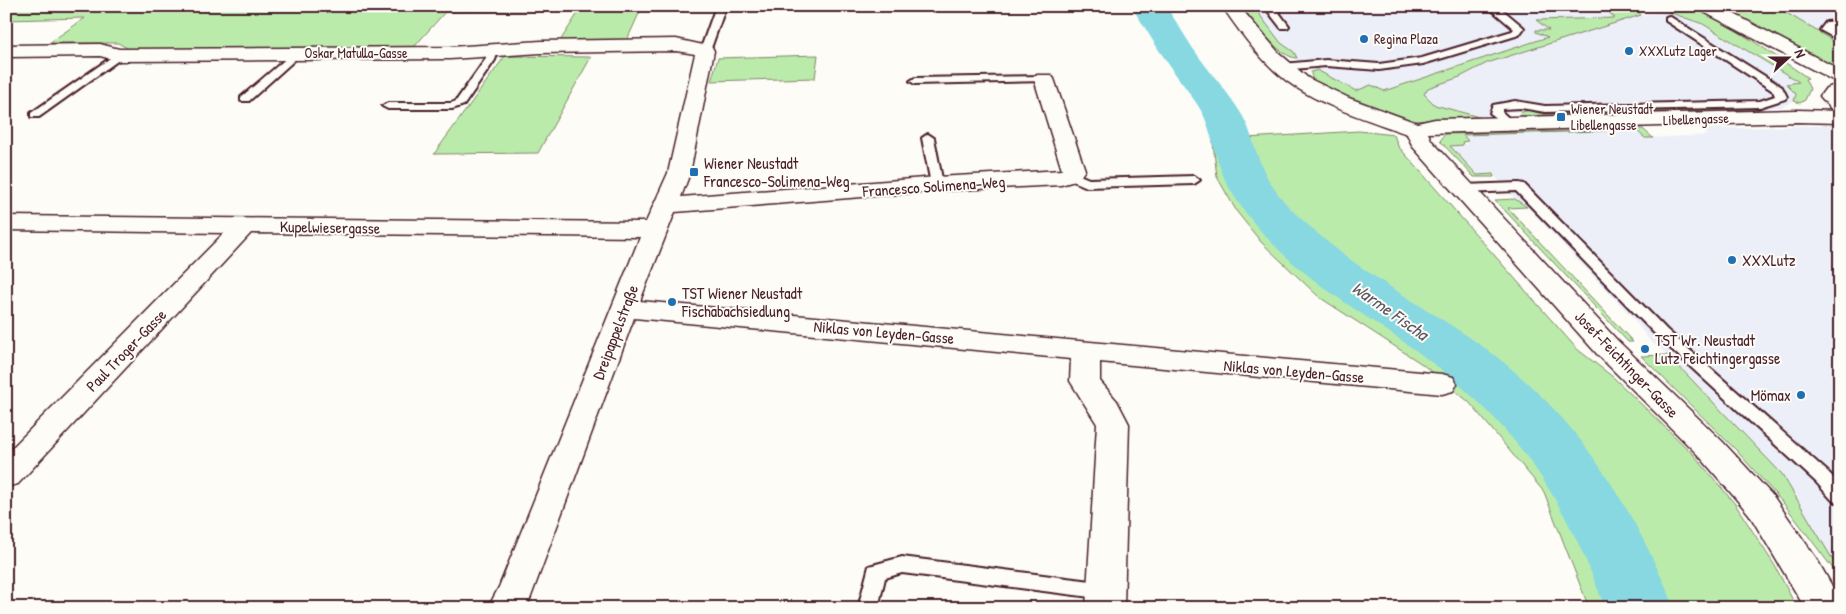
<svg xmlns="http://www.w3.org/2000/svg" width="1846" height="614" viewBox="0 0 1846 614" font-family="'Patrick Hand',sans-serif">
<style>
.built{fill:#eceff7}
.green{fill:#bbebaa;stroke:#82856a}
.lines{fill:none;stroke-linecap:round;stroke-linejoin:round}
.river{fill:#87d8e1;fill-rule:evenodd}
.lane-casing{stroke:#4a1f2b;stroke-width:4}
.street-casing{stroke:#4a1f2b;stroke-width:3}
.secondary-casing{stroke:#4a1f2b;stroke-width:3}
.lane{fill:#fdfcf7;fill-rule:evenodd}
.street{fill:#fdfcf7;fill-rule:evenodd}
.secondary{fill:#fdfcf7;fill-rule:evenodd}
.poi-dot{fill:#1f6fb2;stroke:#fdfcf7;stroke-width:2}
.labels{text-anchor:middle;stroke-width:4;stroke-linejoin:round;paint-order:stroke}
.far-poi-label{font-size:14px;fill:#4a1f2b;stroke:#fdfcf7;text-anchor:start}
.far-street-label{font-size:14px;fill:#4a1f2b;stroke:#fdfcf7}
.poi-label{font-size:16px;fill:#4a1f2b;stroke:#fdfcf7;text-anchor:start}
.street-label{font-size:16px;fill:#4a1f2b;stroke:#fdfcf7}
.water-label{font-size:18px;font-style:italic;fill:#5c5662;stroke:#fdfcf7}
</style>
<rect width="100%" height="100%" fill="#fdfcf7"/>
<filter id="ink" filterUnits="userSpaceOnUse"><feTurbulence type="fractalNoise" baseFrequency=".02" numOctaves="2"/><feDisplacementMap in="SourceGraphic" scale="10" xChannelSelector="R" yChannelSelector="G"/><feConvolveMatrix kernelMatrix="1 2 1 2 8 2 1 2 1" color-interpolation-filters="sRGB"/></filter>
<g filter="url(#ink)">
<g class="built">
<path d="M1241 6H1639L1629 12 1609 13 1616 18 1537 20 1550 30H1536L1549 37 1384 91 1371 85 1356 91 1292 58 1280 50Z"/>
<path d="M1840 11V45L1784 13Z"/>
<path d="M1668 12 1703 24 1800 83 1794 101 1782 107 1757 109 1542 114 1529 110 1480 116 1435 105 1424 94 1428 88 1460 77 1487 63 1641 15Z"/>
<path d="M1835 125 1840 128V572L1782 474 1668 355 1650 341 1632 317 1527 207 1515 199 1493 174 1477 175 1449 146 1466 145 1465 143 1469 142 1462 135 1636 130 1645 138 1708 135 1700 129Z"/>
</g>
<g class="green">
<path d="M6 6H712V8L641 9 627 40 560 41 580 10 445 12 414 47 129 49 118 43H49L85 18 6 20Z"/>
<path d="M1241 6H1253L1281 43 1294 52 1297 58C1279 58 1253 20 1241 6Z"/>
<path d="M1639 6H1655L1646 7 1638 11 1641 15 1487 63 1460 77 1428 88 1424 94 1435 105 1483 118 1410 121 1328 90C1320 85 1311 82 1311 72L1317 70 1356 91 1371 85 1384 91 1548 37 1536 32V30H1549L1536 20 1615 18 1608 12H1629Z"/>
<path d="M1688 6C1732 24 1769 52 1808 78L1805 79 1810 89 1805 100 1800 103 1794 101 1796 94 1786 84 1799 82 1703 24 1668 12Z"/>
<path d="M1719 6H1775L1840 45V73Z"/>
<path d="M818 55 815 78 711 81 718 58Z"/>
<path d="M505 56 591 57 538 153 434 154Z"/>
<path d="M1757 109 1760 110 1522 116 1519 113 1529 110 1542 114Z"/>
<path d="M1643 129 1653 138H1645L1636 130 1463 135 1468 141 1462 142 1463 145 1450 146 1477 175 1493 174 1494 177H1474L1440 141 1445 134Z"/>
<path d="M1359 131 1394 135 1398 146 1577 349 1613 377 1694 455 1735 504 1775 566 1797 608H1589L1544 492 1469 402 1422 364 1319 297 1261 242 1237 212 1217 177 1212 135 1247 138Z"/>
<path d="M1515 199 1527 207 1508 208 1633 342H1628L1495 200Z"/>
<path d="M1668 355 1782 474 1840 572V578L1784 504 1736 450 1641 356Z"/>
</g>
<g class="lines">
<path class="river" d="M1131 6H1165L1168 10C1177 22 1184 35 1192 47 1208 71 1228 91 1242 115 1251 130 1254 148 1261 164 1270 188 1288 207 1307 224 1359 273 1424 305 1482 346 1577 414 1630 502 1675 608H1605C1563 494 1514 421 1415 350 1367 316 1314 286 1273 244 1252 222 1230 196 1220 167 1213 149 1211 130 1203 114 1193 96 1179 80 1167 62 1154 44 1144 25 1131 6Z"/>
<defs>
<g id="lane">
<path d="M716 6H726L710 51 701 53 700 51Z"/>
<path d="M1264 6H1274L1289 26 1287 28H1281Z"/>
<path d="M1487 6H1498L1522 26 1524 28 1519 35 1423 64 1379 70 1326 66 1283 70 1278 67 1283 64 1326 60 1379 64 1422 58 1512 31 1514 29Z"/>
<path d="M1669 16 1782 87 1787 97 1785 99 1760 107 1545 112 1521 108 1502 109V112L1515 124 1509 127 1490 113 1493 105 1515 101 1545 106 1760 101 1775 96 1773 91 1666 21V17Z"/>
<path d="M1840 21V27L1831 29 1840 34V41L1820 30 1826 22Z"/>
<path d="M493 48 498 51 495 60 464 105 452 109H388L382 106 388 103H451L456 101 485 60 489 49Z"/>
<path d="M295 51 299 52V56L249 101H241V97Z"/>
<path d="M119 52 123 53V57L39 117H31V113Z"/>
<path d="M1044 76 1048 77V81L915 84 910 81 915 78Z"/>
<path d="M928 134 934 138 943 184 937 188 931 184 922 138Z"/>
<path d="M1070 171 1089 179 1194 176 1200 180 1194 184 1087 187 1066 178 1064 175Z"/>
<path d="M1519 183 1524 184 1667 330 1828 472 1840 484V503L1833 501 1816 482 1657 336 1516 191 1464 193 1458 189 1464 185Z"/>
<path d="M902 557 1106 583 1113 585 1116 591 1113 597 1106 599 902 573 885 578 878 608H858L869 566Z"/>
</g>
<g id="street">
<path d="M1222 6H1239L1279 53 1308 78 1349 98 1417 123 1435 119 1797 110 1840 111V123L1797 122 1428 133 1431 140 1617 340 1722 441 1773 496 1816 558 1840 600V608H1805L1749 514 1700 457 1597 354 1413 147 1407 134C1369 120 1327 108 1294 86 1265 67 1241 34 1222 6Z"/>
<path d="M676 39 712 47 714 51 690 173 681 197 937 177 1062 170 1034 79 1037 75H1051L1054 79 1085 170 1078 180 1061 185 937 191 675 212 640 301 1442 374 1453 377 1457 384 1453 391 1442 394 1100 362V381L1117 401 1129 424 1124 608H1086L1097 424 1070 381 1071 359 634 318 529 602 526 608H488L499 587 640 237 251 233 18 484 6 487V454L224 233 6 230V216L646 222 668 173 695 54 676 51 541 53 450 59 119 61 100 56 6 57V45L100 44 119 49 450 47 541 41Z"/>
</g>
<g id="secondary">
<path d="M1698 6H1719L1840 70V84L1700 10Z"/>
<path d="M1833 86 1840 88V113L1833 111 1820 96 1826 88Z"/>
</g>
</defs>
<use href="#lane" class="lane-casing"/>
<use href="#street" class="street-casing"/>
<use href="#secondary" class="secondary-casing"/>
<use href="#lane" class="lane"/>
<use href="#street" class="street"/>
<use href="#secondary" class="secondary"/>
</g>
</g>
<g class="poi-dot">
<circle cx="1364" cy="39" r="5"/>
<circle cx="1629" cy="51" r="5"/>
<rect x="1556" y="112" width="10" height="10" rx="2.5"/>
<rect x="689" y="167" width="10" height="10" rx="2.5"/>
<circle cx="1732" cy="260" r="5"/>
<circle cx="672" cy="302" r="5"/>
<circle cx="1645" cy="349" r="5"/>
<circle cx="1801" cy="395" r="5"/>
</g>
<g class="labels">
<g class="far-poi-label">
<text x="1374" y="44">Regina Plaza</text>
<text x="1639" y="56">XXXLutz Lager</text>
<text x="1571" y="114">Wiener Neustadt<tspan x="1571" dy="16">Libellengasse</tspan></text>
</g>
<g class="far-street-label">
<text x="356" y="58">Oskar Matulla-Gasse</text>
<text transform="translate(1696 119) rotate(-2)" y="5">Libellengasse</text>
</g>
<g class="poi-label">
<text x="704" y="169">Wiener Neustadt<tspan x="704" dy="18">Francesco-Solimena-Weg</tspan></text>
<text x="1742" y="266">XXXLutz</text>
<text x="682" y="299">TST Wiener Neustadt<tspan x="682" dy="18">Fischabachsiedlung</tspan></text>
<text x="1655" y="346">TST Wr. Neustadt<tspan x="1655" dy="18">Lutz Feichtingergasse</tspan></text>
<text x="1791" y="401" text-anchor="end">Mömax</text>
</g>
<g class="street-label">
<text transform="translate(934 186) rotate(-4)" y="6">Francesco Solimena-Weg</text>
<text transform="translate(330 227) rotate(1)" y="6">Kupelwiesergasse</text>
<text transform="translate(615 332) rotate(-69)" y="6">Dreipappelstraße</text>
<text transform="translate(884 332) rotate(5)" y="6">Niklas von Leyden-Gasse</text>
<text transform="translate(126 350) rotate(-46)" y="6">Paul Troger-Gasse</text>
<text transform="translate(1627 364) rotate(46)" y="6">Josef-Feichtinger-Gasse</text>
<text transform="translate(1294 371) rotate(5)" y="6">Niklas von Leyden-Gasse</text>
</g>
<g class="water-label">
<text transform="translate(1390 311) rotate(35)" y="6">Warme Fischa</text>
</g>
</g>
<rect width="1846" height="614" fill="none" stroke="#fdfcf7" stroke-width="25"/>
<rect x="12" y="12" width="1821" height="589" fill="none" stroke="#4a1f2b" stroke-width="2" filter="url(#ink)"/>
<g transform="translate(1788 58) rotate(69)" stroke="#fdfcf7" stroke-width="4" paint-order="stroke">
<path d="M0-4L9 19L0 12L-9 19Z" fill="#4a1f2b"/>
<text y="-8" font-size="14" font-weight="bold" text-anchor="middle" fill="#4a1f2b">N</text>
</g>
</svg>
